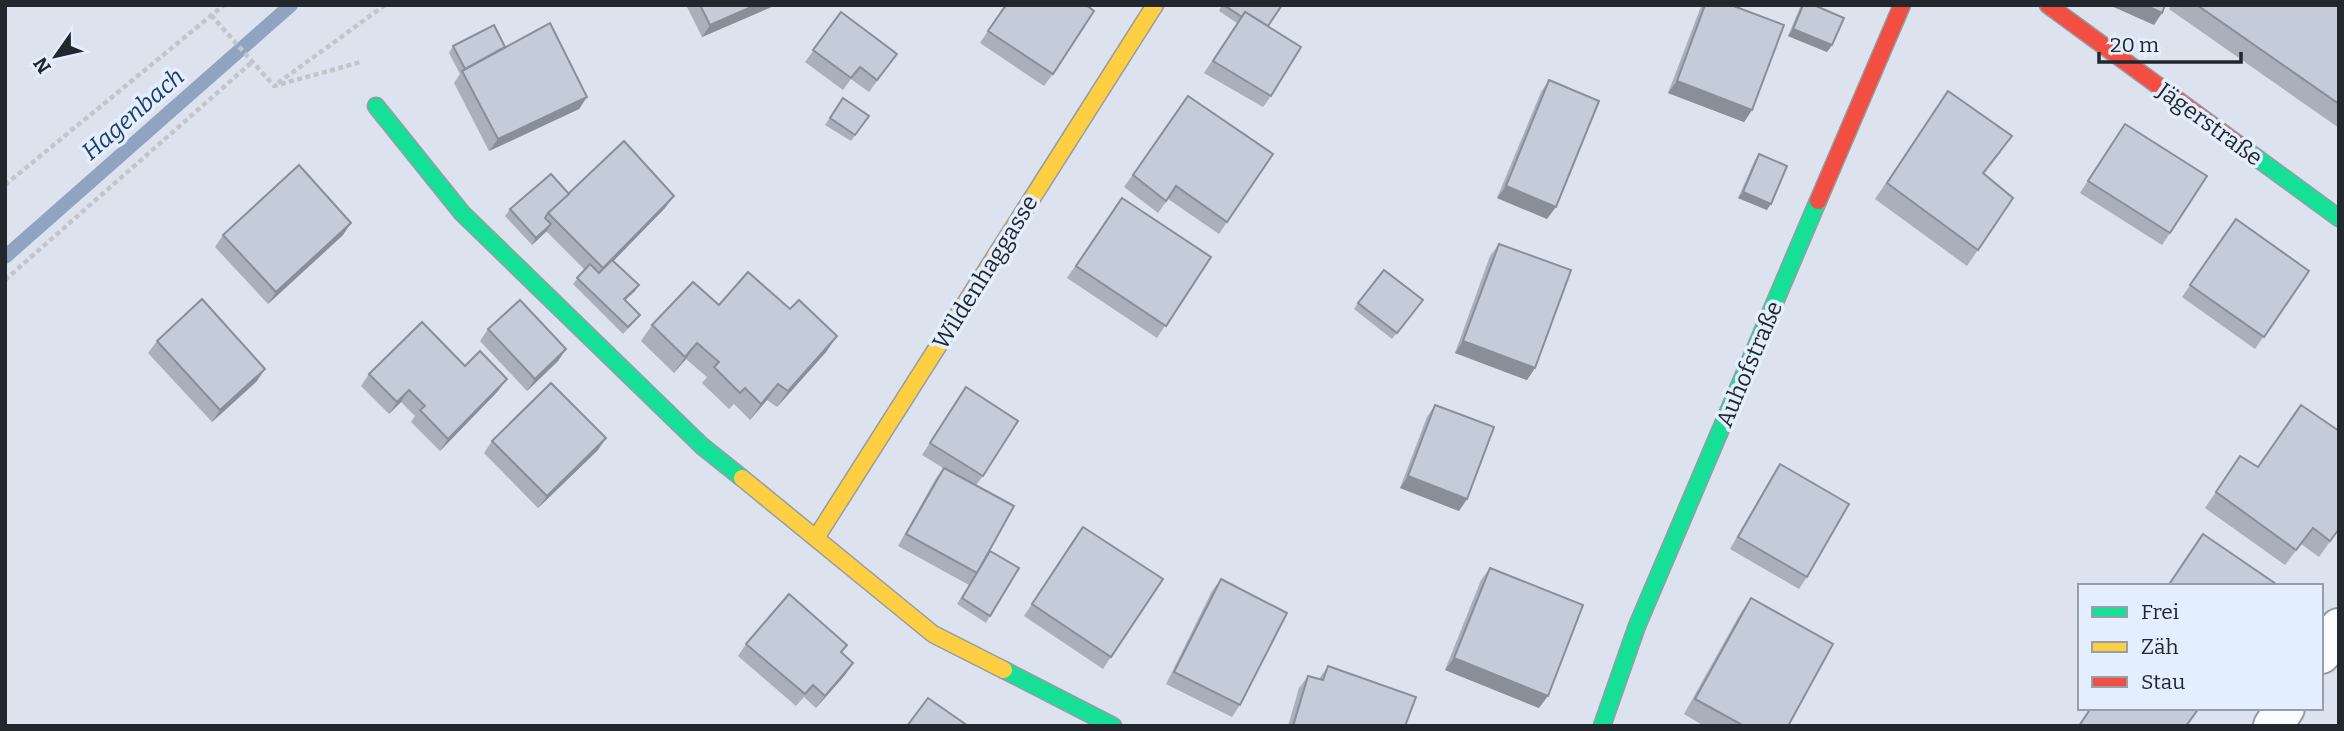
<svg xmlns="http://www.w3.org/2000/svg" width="2344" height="731" viewBox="0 0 2344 731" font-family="Bitter,serif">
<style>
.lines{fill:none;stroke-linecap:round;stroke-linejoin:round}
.stream{stroke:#90a4c2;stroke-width:14}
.street-casing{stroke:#969ca4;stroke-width:42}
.fast-casing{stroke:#969ca4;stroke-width:19}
.slow-casing{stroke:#969ca4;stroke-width:19}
.jam-casing{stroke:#969ca4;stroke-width:19}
.path{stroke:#c3c5c9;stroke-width:4.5;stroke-dasharray:5 3.5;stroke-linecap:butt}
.street{stroke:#fafbfc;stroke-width:38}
.fast{stroke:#16e098;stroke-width:16}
.slow{stroke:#ffcf43;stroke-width:16}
.jam{stroke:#f24e42;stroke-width:16}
.wall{fill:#a9afbb}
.shaded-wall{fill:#898f98}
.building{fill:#c4ccd9;stroke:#898f98;stroke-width:2}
.labels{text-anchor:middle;stroke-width:7;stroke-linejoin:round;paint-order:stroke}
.street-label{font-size:23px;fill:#22272e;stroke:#e3eeff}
.water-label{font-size:24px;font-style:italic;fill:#1c3d6e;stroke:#e3eeff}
</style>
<rect width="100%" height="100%" fill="#dce3ee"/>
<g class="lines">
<path class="stream" d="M5 257 291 5"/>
<defs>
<g id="street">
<path d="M2321 654 2339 628"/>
<path d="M2273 726 2285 708"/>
</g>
<g id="fast">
<path d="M376 106 462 213 702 446 742 478"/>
<path d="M2246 150 2339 218"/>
<path d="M1004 670 1113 726"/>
<path d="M1602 726 1637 626 1818 201"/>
</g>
<g id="slow">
<path d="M742 478 933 634 1004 670"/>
<path d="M816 538 1155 5"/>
</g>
<g id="jam">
<path d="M2048 5 2246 150"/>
<path d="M1818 201 1902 5"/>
</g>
</defs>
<use href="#street" class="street-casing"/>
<use href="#fast" class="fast-casing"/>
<use href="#slow" class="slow-casing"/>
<use href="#jam" class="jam-casing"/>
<g class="path">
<path d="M211 15 274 86 361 62"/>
<path d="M278 83 385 5"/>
<path d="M5 185 224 5"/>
<path d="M5 280 252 62"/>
</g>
<use href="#street" class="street"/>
<use href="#fast" class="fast"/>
<use href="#slow" class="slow"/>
<use href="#jam" class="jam"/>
</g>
<g class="wall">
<path d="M686 5H776L702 37Z"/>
<path d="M1005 5 1053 74 1044 86 980 43Z"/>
<path d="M1222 5H1282L1268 26 1271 96 1263 107 1204 73 1237 23 1219 11Z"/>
<path d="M1702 5H1731L1752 110 1744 122 1668 93 1700 9Z"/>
<path d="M1801 5H1814L1832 45 1827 52 1788 36Z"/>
<path d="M2172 5H2339V128L2169 9Z"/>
<path d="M841 12 897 54 869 92 851 79 843 90 805 62Z"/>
<path d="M453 46 505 47 587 97 579 109 489 151 454 83 460 74 449 53Z"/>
<path d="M1549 80 1547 219 1497 198 1541 92Z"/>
<path d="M1188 96 1273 154 1219 234 1168 199 1158 213 1124 187Z"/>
<path d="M843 98 869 116 851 141 825 125Z"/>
<path d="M1937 107 2001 152 1984 174 2013 198 1967 266 1875 199Z"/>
<path d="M2125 124 2170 233 2162 245 2080 193Z"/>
<path d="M1759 154 1767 210 1738 198 1755 160Z"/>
<path d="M569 194 665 208 613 261 635 291 625 300 635 321 623 334 573 284 585 270 546 231 532 245 505 216 510 209Z"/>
<path d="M1122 198 1211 257 1157 338 1067 278Z"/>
<path d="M2236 219 2309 271 2255 349 2182 297Z"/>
<path d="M223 235H343L268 304 215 247Z"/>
<path d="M1499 244 1535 368 1527 380 1455 353 1490 256Z"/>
<path d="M1423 300 1392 339 1354 309 1358 303Z"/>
<path d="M790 309 837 336 826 352 777 407 767 400 750 420 734 404 729 409 702 383 707 377 686 359 674 373 641 341 652 325Z"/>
<path d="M488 329 566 349 558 361 527 391 480 341Z"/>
<path d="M157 341 257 381 212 422 148 353Z"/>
<path d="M465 366 498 391 440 451 411 422 415 416 401 402 389 414 361 386 369 374Z"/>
<path d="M966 387 983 476 976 485 988 554 990 616 986 623 957 604 969 585 898 546 935 480 943 468 922 455Z"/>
<path d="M1435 405 1467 499 1459 511 1400 488 1427 417Z"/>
<path d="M492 441 598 450 538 508 484 453Z"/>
<path d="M2240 456 2339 529 2319 557 2301 544 2285 565 2205 508Z"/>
<path d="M1780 464 1807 577 1799 589 1730 549 1772 476Z"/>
<path d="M1074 539 1111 657 1103 669 1024 616Z"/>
<path d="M1490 568 1539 708 1445 670 1481 580Z"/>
<path d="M1221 579 1240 705 1232 717 1166 684 1212 591Z"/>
<path d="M1751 598 1788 726H1704L1684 714 1740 614Z"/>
<path d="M746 644 841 653 853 663 845 675 816 708 804 697 796 706 738 656Z"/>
<path d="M1328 666 1405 726H1288L1299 688 1308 676 1319 679Z"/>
</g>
<g class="shaded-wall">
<path d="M756 5H776L702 37 710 25Z"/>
<path d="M2109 5H2145L2162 13 2154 25Z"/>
<path d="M1793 29 1832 45 1827 52 1788 36Z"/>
<path d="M1677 81 1752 110 1744 122 1668 93Z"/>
<path d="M587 97 579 109 489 151 498 139Z"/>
<path d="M1506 186 1556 207 1547 219 1497 198Z"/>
<path d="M1743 192 1771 204 1767 210 1738 198Z"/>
<path d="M674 196 665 208 595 280 603 268Z"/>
<path d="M351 223 343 235 268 304 276 292Z"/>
<path d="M551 224 547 231 532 245 536 238Z"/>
<path d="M639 285 635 291 620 305 624 299Z"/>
<path d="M837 336 826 352 777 407 788 391Z"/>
<path d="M1463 341 1535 368 1527 380 1455 353Z"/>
<path d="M697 343 686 359 674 373 685 357Z"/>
<path d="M566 349 558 361 527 391 535 379Z"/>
<path d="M265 369 257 381 212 422 220 410Z"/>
<path d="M507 379 498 391 440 451 448 439Z"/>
<path d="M778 384 767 400 750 420 761 404Z"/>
<path d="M409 390 401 402 389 414 397 402Z"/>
<path d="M606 438 598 450 538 508 547 496Z"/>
<path d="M1408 476 1467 499 1459 511 1400 488Z"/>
<path d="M1454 658 1548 696 1539 708 1445 670Z"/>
<path d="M853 663 845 675 816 708 825 696Z"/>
</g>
<g class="building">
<path d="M700 5H756L710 25Z"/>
<path d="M1006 5H1086L1094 11 1053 74 988 31Z"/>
<path d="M1224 5H1282L1268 26 1245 12 1242 17Z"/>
<path d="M1705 5H1731L1784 25 1752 110 1677 81Z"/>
<path d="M1803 5H1814L1844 18 1832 45 1793 29Z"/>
<path d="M2145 5H2165L2162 13Z"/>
<path d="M2197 5H2339V104Z"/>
<path d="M841 12 897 54 877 80 860 67 851 78 813 50Z"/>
<path d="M1245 12 1301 47 1271 96 1213 61Z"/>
<path d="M550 23 587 97 498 139 462 71Z"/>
<path d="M494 25 505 47 465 69 453 46Z"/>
<path d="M1549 80 1599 101 1556 207 1506 186Z"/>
<path d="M1948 91 2012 136 1983 173 2013 198 1978 250 1887 183Z"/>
<path d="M1188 96 1273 154 1227 222 1176 186 1166 201 1133 175Z"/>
<path d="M843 98 869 116 855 135 830 118Z"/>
<path d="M2125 124 2207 176 2170 233 2088 181Z"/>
<path d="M624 141 674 196 603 268 548 213Z"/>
<path d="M1759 154 1787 166 1771 204 1743 192Z"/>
<path d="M299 165 351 223 276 292 223 235Z"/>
<path d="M551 174 569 194 548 213 545 218 551 224 536 238 510 209Z"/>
<path d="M1122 198 1211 257 1166 326 1076 266Z"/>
<path d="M2236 219 2309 271 2264 337 2190 285Z"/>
<path d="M1499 244 1571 270 1535 368 1463 341Z"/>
<path d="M612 260 639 285 624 299 640 315 628 327 577 278 590 264 599 273Z"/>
<path d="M1384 270 1423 300 1397 333 1358 303Z"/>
<path d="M748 272 790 309 799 300 837 336 788 391 778 384 761 404 745 388 740 393 714 367 719 362 697 343 685 357 652 325 693 282 719 305Z"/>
<path d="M202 299 265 369 220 410 157 341Z"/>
<path d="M520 300 566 349 535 379 488 329Z"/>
<path d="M422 322 465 366 480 351 507 379 448 439 420 410 425 406 409 390 397 402 369 374Z"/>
<path d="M551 383 606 438 547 496 492 441Z"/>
<path d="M966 387 1018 421 983 476 930 443Z"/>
<path d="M1435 405 1494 427 1467 499 1408 476Z"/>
<path d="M2301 405 2339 431V529L2330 541 2313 528 2296 550 2216 492 2240 456 2258 467Z"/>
<path d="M1780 464 1849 504 1807 577 1738 537Z"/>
<path d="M944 468 1014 506 977 573 906 534Z"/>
<path d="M1083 527 1163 579 1111 657 1032 604Z"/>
<path d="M2203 534 2279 586H2168Z"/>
<path d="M990 551 1019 568 990 616 962 598Z"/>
<path d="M1490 568 1583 605 1548 696 1454 658Z"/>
<path d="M1221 579 1287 613 1240 705 1174 672Z"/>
<path d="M789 594 847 645 841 652 853 663 825 696 813 685 805 694 746 644Z"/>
<path d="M1751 598 1833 644 1788 726H1744L1695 699Z"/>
<path d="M1328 666 1416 697 1405 726H1293L1308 676 1323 680Z"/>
<path d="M928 698 968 726H907Z"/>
<path d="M2091 708H2199L2186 726H2079Z"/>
</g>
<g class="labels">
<g class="street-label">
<text transform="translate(2210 124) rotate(36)" y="8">Jägerstraße</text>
<text transform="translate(985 272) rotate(-58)" y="8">Wildenhaggasse</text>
<text transform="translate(1749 364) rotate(-67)" y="8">Auhofstraße</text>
</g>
<g class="water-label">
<text transform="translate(133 114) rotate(-41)" y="8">Hagenbach</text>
</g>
</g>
<rect width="2344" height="731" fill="none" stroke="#22272e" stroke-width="14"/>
<rect x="2078" y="584" width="245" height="126" fill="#e3eeff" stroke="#969eab" stroke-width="2"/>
<rect x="2092" y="607" width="35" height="10" fill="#16e098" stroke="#969eab" stroke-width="2"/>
<text x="2141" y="619" font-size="21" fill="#22272e">Frei</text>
<rect x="2092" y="642" width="35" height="10" fill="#ffcf43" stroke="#969eab" stroke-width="2"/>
<text x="2141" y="654" font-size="21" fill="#22272e">Zäh</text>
<rect x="2092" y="677" width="35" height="10" fill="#f24e42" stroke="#969eab" stroke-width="2"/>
<text x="2141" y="689" font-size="21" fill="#22272e">Stau</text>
<g transform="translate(56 56) rotate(236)" stroke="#e3eeff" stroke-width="5" paint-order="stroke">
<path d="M0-5L12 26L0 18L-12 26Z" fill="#22272e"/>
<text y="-10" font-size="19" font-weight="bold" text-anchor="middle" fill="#22272e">N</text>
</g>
<path d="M2099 52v10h142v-10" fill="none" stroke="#22272e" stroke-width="3.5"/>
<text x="2110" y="52" font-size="21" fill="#22272e" stroke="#e3eeff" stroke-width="5" paint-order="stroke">20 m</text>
</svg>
